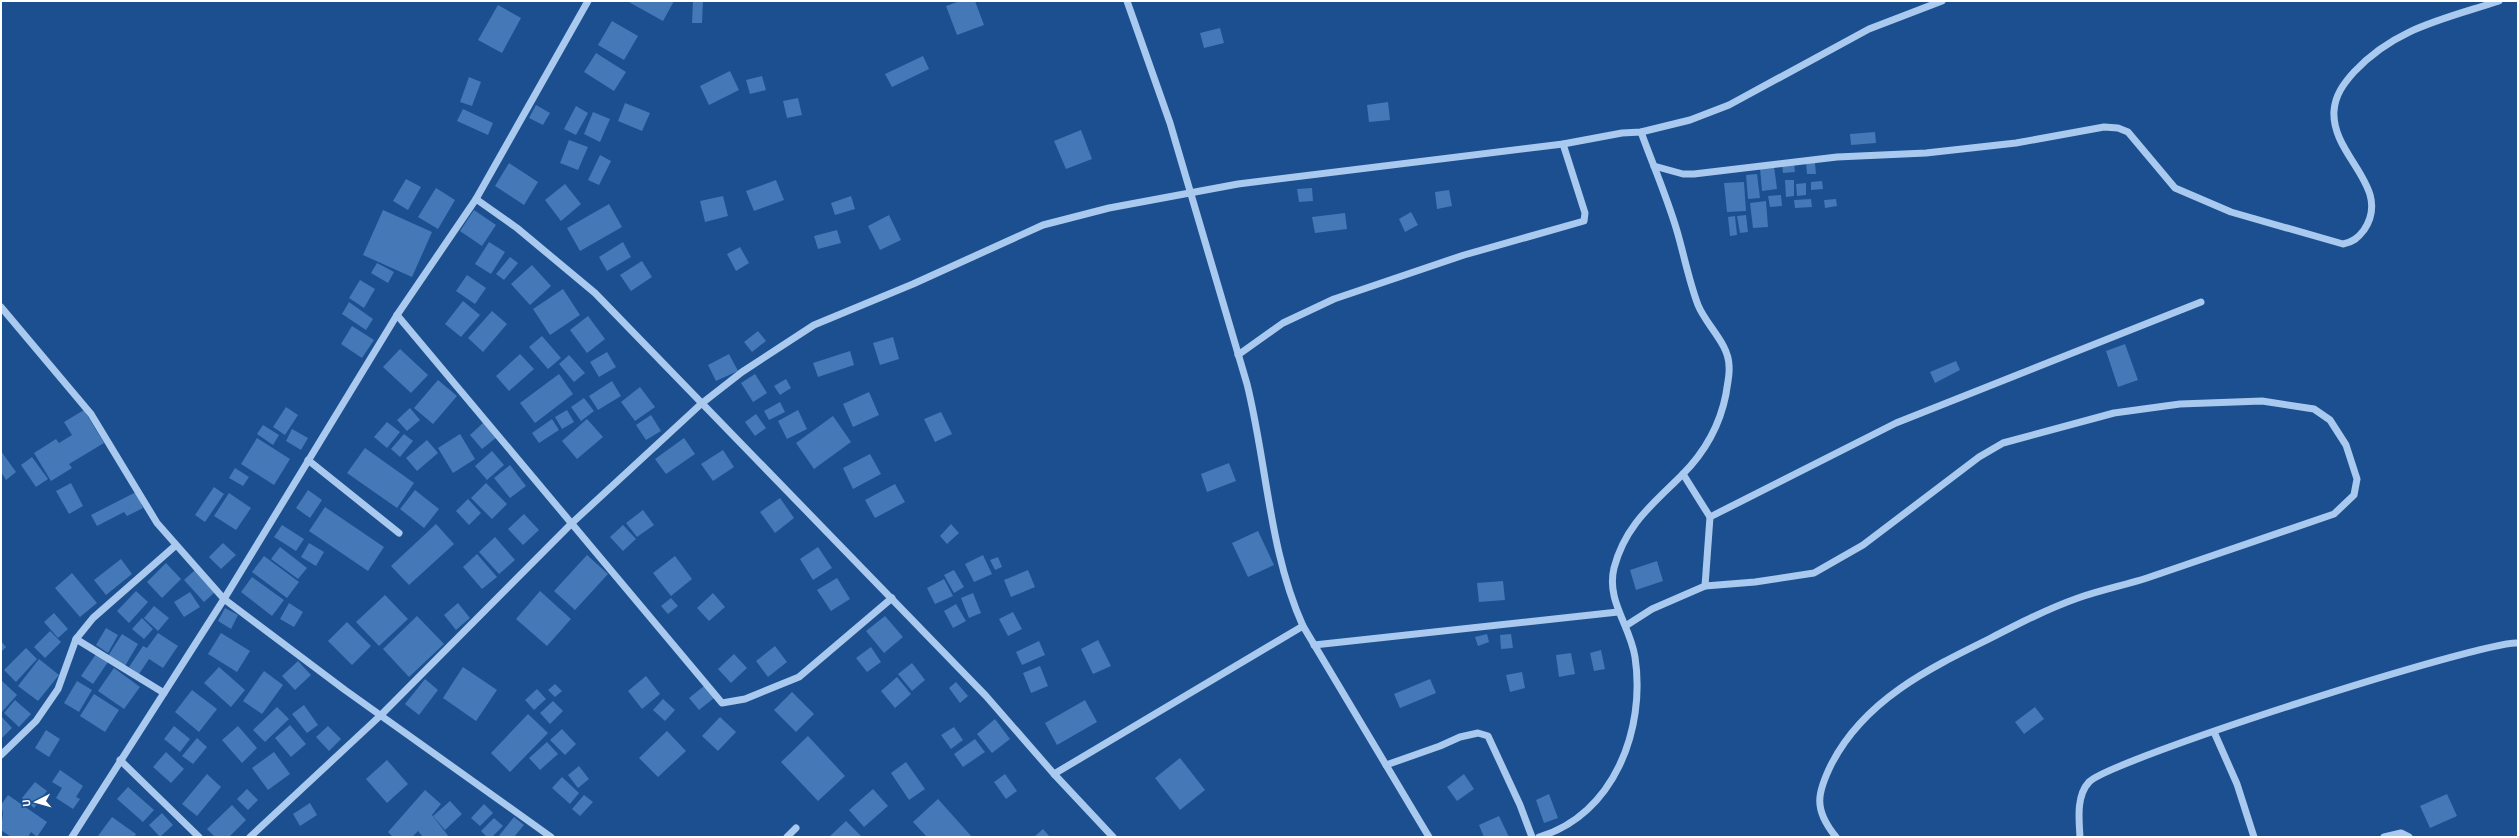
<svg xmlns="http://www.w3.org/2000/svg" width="2519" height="838" viewBox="0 0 2519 838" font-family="'Titillium Web',sans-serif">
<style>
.building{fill:#4478b7}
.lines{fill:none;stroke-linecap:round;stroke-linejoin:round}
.minor{stroke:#a9c9ee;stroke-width:7}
</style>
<rect width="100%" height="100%" fill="#1b4f8f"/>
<g class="building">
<path d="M627 1H674L663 21Z"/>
<path d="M693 1H703L702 23H692Z"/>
<path d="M960 1H975L984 25 957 35 946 6Z"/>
<path d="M498 5 521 18 502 53 478 40Z"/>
<path d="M612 21 638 36 624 60 598 45Z"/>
<path d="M1220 28 1224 43 1204 48 1200 33Z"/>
<path d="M596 53 626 72 614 91 584 72Z"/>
<path d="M923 56 929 69 892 87 885 74Z"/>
<path d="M730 71 739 90 709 105 700 86Z"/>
<path d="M762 76 766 90 750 94 746 80Z"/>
<path d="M469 77 481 82 472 106 460 102Z"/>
<path d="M798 98 802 115 787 118 783 101Z"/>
<path d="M1388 102 1390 120 1369 122 1367 105Z"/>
<path d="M625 103 650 113 642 131 618 121Z"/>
<path d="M536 105 550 113 543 125 529 118Z"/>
<path d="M576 106 588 113 576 135 564 129Z"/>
<path d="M463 109 493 123 488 135 457 121Z"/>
<path d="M593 112 610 119 600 142 584 134Z"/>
<path d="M1081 130 1092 159 1066 169 1054 141Z"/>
<path d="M1875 132 1876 143 1851 145 1850 134Z"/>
<path d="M569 140 588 147 578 170 560 163Z"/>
<path d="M600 155 611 161 599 185 588 180Z"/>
<path d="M509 163 538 182 524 205 495 186Z"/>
<path d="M1806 163H1815L1816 174H1807Z"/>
<path d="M1794 164 1795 172 1783 173 1782 165Z"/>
<path d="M1774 166 1777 189 1762 191 1760 168Z"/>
<path d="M1757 174 1760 198 1748 199 1746 175Z"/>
<path d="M406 179 421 187 408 210 393 201Z"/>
<path d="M776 180 784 200 754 211 746 191Z"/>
<path d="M1785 180H1794V196L1786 197Z"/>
<path d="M1822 181 1823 189 1811 190V182Z"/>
<path d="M1744 182 1746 211 1727 212 1724 183Z"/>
<path d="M1806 183V195L1797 196 1796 184Z"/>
<path d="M565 184 581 204 561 221 545 200Z"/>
<path d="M436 188 455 200 438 229 418 217Z"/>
<path d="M1312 188 1313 201 1299 202 1297 189Z"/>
<path d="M1449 190 1452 206 1437 209 1435 192Z"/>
<path d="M1781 195 1782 206 1770 207 1768 196Z"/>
<path d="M723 196 728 216 705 222 700 201Z"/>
<path d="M851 196 855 209 835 215 831 203Z"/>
<path d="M1811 199 1812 207 1795 208 1794 200Z"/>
<path d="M1836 199 1837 206 1825 208 1824 200Z"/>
<path d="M1766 201 1768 227 1753 228 1750 203Z"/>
<path d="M609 204 622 227 580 251 567 228Z"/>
<path d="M383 210 432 232 412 277 363 255Z"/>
<path d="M474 210 496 225 482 246 460 231Z"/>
<path d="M1411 212 1418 225 1405 232 1399 219Z"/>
<path d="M1345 213 1347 229 1315 233 1312 217Z"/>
<path d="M889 215 901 240 880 250 868 226Z"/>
<path d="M1746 215 1748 232 1740 233 1737 216Z"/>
<path d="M1735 216 1737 235 1730 236 1728 217Z"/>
<path d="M837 230 841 243 818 249 814 236Z"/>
<path d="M489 242 505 252 491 274 475 264Z"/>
<path d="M623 242 631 257 607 271 599 257Z"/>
<path d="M740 247 749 263 736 271 727 254Z"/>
<path d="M510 257 518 263 504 280 496 274Z"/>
<path d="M642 261 652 277 631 291 620 275Z"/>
<path d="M377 263 394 272 388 283 371 273Z"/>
<path d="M532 265 551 286 530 305 511 284Z"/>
<path d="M467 275 486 288 475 304 456 291Z"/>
<path d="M360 280 375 289 364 308 349 298Z"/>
<path d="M563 289 580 315 550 335 533 309Z"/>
<path d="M463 301 480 315 461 337 445 324Z"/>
<path d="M349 302 373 319 366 330 342 314Z"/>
<path d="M492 311 507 324 483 352 468 338Z"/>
<path d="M588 316 605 339 587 353 570 330Z"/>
<path d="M352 326 374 340 362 358 341 344Z"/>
<path d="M758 331 766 341 752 352 744 342Z"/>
<path d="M542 336 561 358 548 369 529 347Z"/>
<path d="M893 337 899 359 880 365 873 343Z"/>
<path d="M2125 344 2138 380 2118 387 2106 351Z"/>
<path d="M400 349 428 375 411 393 383 367Z"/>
<path d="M850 351 854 365 818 377 813 363Z"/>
<path d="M607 352 616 367 599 377 590 362Z"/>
<path d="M520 354 534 369 509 391 496 376Z"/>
<path d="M729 354 738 371 716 381 708 365Z"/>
<path d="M569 355 585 373 574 382 559 364Z"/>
<path d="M1956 361 1960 370 1935 383 1930 372Z"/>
<path d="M559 374 573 394 535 423 520 403Z"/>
<path d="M755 374 767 393 753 402 741 383Z"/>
<path d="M786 379 791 388 780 395 774 386Z"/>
<path d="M438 380 457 396 433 424 414 408Z"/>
<path d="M612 381 621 396 598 410 589 396Z"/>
<path d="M640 387 655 407 635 421 621 402Z"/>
<path d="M869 392 879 415 853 427 843 404Z"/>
<path d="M584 398 594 411 581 421 571 407Z"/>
<path d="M780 402 785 412 769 420 764 411Z"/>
<path d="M286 407 298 415 285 435 273 427Z"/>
<path d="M410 408 420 420 407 431 397 420Z"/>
<path d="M84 410 104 443 69 464 72 468 51 481 34 453 56 439 59 443 72 435 64 422Z"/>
<path d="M567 410 574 422 562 429 555 417Z"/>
<path d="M798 410 807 429 787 439 778 421Z"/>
<path d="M941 412 952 434 935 442 924 419Z"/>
<path d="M756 414 766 428 755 436 745 422Z"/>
<path d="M651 415 661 431 646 440 636 425Z"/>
<path d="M833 416 851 442 814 469 796 443Z"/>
<path d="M552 419 559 430 539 443 532 433Z"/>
<path d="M587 419 603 437 577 459 562 441Z"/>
<path d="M387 422 400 432 387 448 374 437Z"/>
<path d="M484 422 497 437 482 449 470 435Z"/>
<path d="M263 425 279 435 273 445 257 434Z"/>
<path d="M292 429 308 438 301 450 286 441Z"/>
<path d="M404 434 413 441 400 457 391 449Z"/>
<path d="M460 434 475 459 453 473 438 448Z"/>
<path d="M257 438 290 459 274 485 241 464Z"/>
<path d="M684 438 695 454 666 474 655 459Z"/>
<path d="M427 440 438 453 417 471 406 458Z"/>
<path d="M365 448 414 483 397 508 347 473Z"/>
<path d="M723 450 734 467 713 481 701 464Z"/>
<path d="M1 451 16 472 6 480 1 472Z"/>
<path d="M492 451 504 465 487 480 475 466Z"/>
<path d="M870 454 881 474 853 489 843 468Z"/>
<path d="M32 457 48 479 36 487 21 465Z"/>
<path d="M1229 463 1236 481 1207 492 1201 474Z"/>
<path d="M510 465 526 486 510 498 494 478Z"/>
<path d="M235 468 249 477 243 486 229 478Z"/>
<path d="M71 483 83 506 69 514 56 491Z"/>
<path d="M486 483 507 504 492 519 471 498Z"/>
<path d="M895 484 905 502 875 518 865 500Z"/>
<path d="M214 487 224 494 205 522 195 515Z"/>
<path d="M308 490 322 500 310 518 296 508Z"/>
<path d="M415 490 439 509 424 528 400 509Z"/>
<path d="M136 492 143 508 127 516 124 512 97 526 91 515Z"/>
<path d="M229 493 251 508 236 530 214 516Z"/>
<path d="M780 498 794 518 775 533 760 512Z"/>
<path d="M468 499 481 513 469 525 456 511Z"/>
<path d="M325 507 384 547 368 571 309 531Z"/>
<path d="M643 510 654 525 637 537 626 523Z"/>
<path d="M524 514 539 530 523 545 508 529Z"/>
<path d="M436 524 454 544 409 585 391 566Z"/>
<path d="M951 524 959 533 947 544 940 536Z"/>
<path d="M282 525 304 539 296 551 274 537Z"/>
<path d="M623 525 636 539 623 551 610 537Z"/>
<path d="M1258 531 1274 565 1248 577 1232 543Z"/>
<path d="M495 537 515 560 499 574 479 552Z"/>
<path d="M223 543 236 555 221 569 209 557Z"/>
<path d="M309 543 324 552 316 566 301 557Z"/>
<path d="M280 547 307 568 298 579 271 559Z"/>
<path d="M818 547 832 568 813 580 800 559Z"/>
<path d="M477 554 497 577 482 589 463 567Z"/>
<path d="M587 555 608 574 575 610 554 591Z"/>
<path d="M983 555 992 574 974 582 965 564Z"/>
<path d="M264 556 299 582 287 598 252 572Z"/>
<path d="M675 556 692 579 671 596 653 573Z"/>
<path d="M998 557 1002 567 995 570 990 560Z"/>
<path d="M121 559 132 574 106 595 94 580Z"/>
<path d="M1657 561 1663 581 1636 590 1630 570Z"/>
<path d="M166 563 181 579 162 598 147 582Z"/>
<path d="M195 570 215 592 204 602 184 580Z"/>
<path d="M954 570 964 587 954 593 944 575Z"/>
<path d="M1028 570 1035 587 1011 597 1004 580Z"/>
<path d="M72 573 97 603 80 617 55 588Z"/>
<path d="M252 577 284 600 272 616 241 592Z"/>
<path d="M837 578 850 599 831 611 817 590Z"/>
<path d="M944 579 953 596 935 604 927 588Z"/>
<path d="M1503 581 1505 600 1479 602 1477 583Z"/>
<path d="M136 591 148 602 129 623 117 611Z"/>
<path d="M540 591 571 619 547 646 516 619Z"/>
<path d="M190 592 200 607 184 617 174 602Z"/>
<path d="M713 593 725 607 709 621 697 608Z"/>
<path d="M973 593 981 613 969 618 961 598Z"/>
<path d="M385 595 408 619 379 646 356 622Z"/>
<path d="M671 598 678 606 668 614 661 606Z"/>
<path d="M289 603 303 612 294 627 280 619Z"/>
<path d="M458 603 470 618 456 630 444 615Z"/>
<path d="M956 604 966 621 953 628 944 611Z"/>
<path d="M154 606 169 618 158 631 144 618Z"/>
<path d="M225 608 238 615 231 629 218 621Z"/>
<path d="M1013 612 1022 629 1008 636 999 619Z"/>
<path d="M54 613 68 629 58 638 44 622Z"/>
<path d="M417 616 444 644 409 677 383 649Z"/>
<path d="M885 616 903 637 884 653 866 631Z"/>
<path d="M142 618 153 629 144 639 132 629Z"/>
<path d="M347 622 371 646 352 665 328 641Z"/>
<path d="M106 628 118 635 108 653 96 645Z"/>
<path d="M50 631 61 642 45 658 34 647Z"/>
<path d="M158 633 178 646 163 668 149 659 139 674 129 667 143 646 147 648Z"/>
<path d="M221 633 250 651 237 672 208 654Z"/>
<path d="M122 634 138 644 125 666 108 656Z"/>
<path d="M1487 634 1489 642 1478 646 1475 637Z"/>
<path d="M1511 634 1513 648 1501 649 1500 635Z"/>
<path d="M1098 640 1111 666 1093 674 1081 649Z"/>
<path d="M1 641 6 647 1 652Z"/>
<path d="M1039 641 1045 655 1022 665 1016 652Z"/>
<path d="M775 646 787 662 768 677 756 661Z"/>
<path d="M871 647 881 662 867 672 856 658Z"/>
<path d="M26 648 37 659 16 682 4 670Z"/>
<path d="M1601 650 1605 669 1594 671 1590 653Z"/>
<path d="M1571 653 1575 674 1559 677 1556 655Z"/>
<path d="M96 654 108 662 93 684 81 676Z"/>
<path d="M734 654 747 668 731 683 718 669Z"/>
<path d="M39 659 59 675 38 701 18 686Z"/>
<path d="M298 661 311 675 295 690 282 676Z"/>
<path d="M912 663 925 680 912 691 898 674Z"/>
<path d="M1040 666 1048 686 1031 693 1023 673Z"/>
<path d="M219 667 245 690 231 707 204 683Z"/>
<path d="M463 667 497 690 476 721 443 698Z"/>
<path d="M114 668 140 687 124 709 98 691Z"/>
<path d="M264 671 283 685 262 714 243 701Z"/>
<path d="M1522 672 1525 688 1510 692 1506 675Z"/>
<path d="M646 676 660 694 642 709 628 691Z"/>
<path d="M897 677 911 694 895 708 881 691Z"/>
<path d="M425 679 438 690 419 715 405 704Z"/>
<path d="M1430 679 1436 693 1400 708 1394 694Z"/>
<path d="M1 680 17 695 1 713Z"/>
<path d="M77 681 92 690 79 712 64 703Z"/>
<path d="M956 682 968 696 960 703 949 688Z"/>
<path d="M555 684 562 691 555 697 548 690Z"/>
<path d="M704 686 714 698 699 710 689 698Z"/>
<path d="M537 689 546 699 534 710 525 700Z"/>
<path d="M192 690 217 709 199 732 175 712Z"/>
<path d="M792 692 814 714 796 732 774 710Z"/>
<path d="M94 694 119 710 105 732 80 716Z"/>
<path d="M663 699 675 710 665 721 653 710Z"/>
<path d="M15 700 31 714 19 727 4 713Z"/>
<path d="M1085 700 1097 722 1057 745 1045 723Z"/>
<path d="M553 701 563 711 550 724 540 713Z"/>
<path d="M304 705 318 725 307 733 292 714Z"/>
<path d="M277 707 289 719 265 742 253 730Z"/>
<path d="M2035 707 2044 719 2024 734 2015 722Z"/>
<path d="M528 714 548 733 510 772 491 753Z"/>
<path d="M1 716 12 728 1 739Z"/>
<path d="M720 717 736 732 718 751 702 736Z"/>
<path d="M995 719 1010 739 992 753 977 734Z"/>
<path d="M290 725 306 744 291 757 275 738Z"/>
<path d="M174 726 190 739 180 752 164 739Z"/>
<path d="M238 726 257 748 242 763 222 740Z"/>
<path d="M328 726 341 739 329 751 316 737Z"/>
<path d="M954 727 963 740 951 749 941 735Z"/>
<path d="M562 729 576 744 565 755 550 740Z"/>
<path d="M46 730 60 739 49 757 35 748Z"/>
<path d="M667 731 686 751 658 777 639 758Z"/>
<path d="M808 736 845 776 818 801 781 762Z"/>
<path d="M197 738 207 747 193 764 182 756Z"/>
<path d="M975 739 985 752 963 767 954 754Z"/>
<path d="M547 742 558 754 540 770 529 758Z"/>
<path d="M166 752 184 769 171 783 153 767Z"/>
<path d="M274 752 290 774 268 790 252 768Z"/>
<path d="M1180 758 1205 790 1180 810 1155 778Z"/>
<path d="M387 760 408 784 387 803 366 779Z"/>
<path d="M906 762 925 789 909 800 891 773Z"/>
<path d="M579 766 589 779 578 788 568 775Z"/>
<path d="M60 770 83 786 76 797 80 799 73 809 56 798 62 788 52 782Z"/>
<path d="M207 774 221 787 197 816 182 804Z"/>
<path d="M1005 774 1017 791 1006 799 994 782Z"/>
<path d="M1464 774 1474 789 1457 801 1447 787Z"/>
<path d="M562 777 579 793 570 804 552 788Z"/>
<path d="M35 782 47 791 34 808 22 798Z"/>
<path d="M128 787 154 810 143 822 117 799Z"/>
<path d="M247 789 258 800 248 810 237 799Z"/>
<path d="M873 789 888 806 864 827 849 810Z"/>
<path d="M425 790 441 804 432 815 449 837H423L418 831 412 837H393L388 832Z"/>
<path d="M1549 794 1558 818 1544 823 1536 800Z"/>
<path d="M2447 794 2457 816 2430 828 2420 806Z"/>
<path d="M8 795 47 822 37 837 31 832 28 837H11L1 830 3 813 1 805Z"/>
<path d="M584 795 593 802 580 816 572 809Z"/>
<path d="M938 799 972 837H927L913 822Z"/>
<path d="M450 801 462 814 445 830 433 816Z"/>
<path d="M310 803 317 815 300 826 293 814Z"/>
<path d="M484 804 493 813 480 826 471 818Z"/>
<path d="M232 805 246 820 229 837H215L207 829Z"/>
<path d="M162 813 173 825 160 837 149 825Z"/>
<path d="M1499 816 1509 837H1484L1479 825Z"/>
<path d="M112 817 136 834 134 837 98 836Z"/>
<path d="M514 817 524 825 514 837H498Z"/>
<path d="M494 818 503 826 492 837H487L481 831Z"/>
<path d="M846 821 862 837H829Z"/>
<path d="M1043 829 1050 837H1034Z"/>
</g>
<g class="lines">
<g class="minor">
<path d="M1127 1 1170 123 1247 384C1267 464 1269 551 1303 626L1429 837"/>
<path d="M1654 166 1683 174H1694L1837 157 1926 153 2016 143 2104 127 2118 128 2128 132 2175 188 2231 212 2343 244C2353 242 2358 238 2364 230 2393 187 2331 156 2334 111 2335 95 2344 83 2354 72 2395 28 2444 19 2499 1"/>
<path d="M476 199 517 228 595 293 986 696 1054 774 1113 837"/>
<path d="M1 307 91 414 157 523 224 599 345 690 551 837"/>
<path d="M397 315 722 703 745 699 799 677 892 598"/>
<path d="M1238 355 1283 323 1334 299 1464 255 1584 221 1585 213 1563 144"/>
<path d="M308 460 399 533"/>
<path d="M1683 474 1710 517 1705 586"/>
<path d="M1710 517 1896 423 2201 302"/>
<path d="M1627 625 1652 609 1705 586 1755 582 1814 573 1863 545 1979 457 2003 443 2114 413 2180 404 2262 401 2314 409 2330 420 2346 445 2357 479 2354 495 2334 514C2272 535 2210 556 2147 578 2125 585 2101 590 2078 598 2047 609 2018 624 1989 639 1928 669 1865 700 1832 763 1817 793 1813 809 1836 837"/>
<path d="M76 639 164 693"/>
<path d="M1314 645 1618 612"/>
<path d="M2214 732 2237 784 2254 837"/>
<path d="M1 755 36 721 58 689 76 639 93 618 175 546"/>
<path d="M120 760 199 837"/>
<path d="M1386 765 1440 746 1460 737 1478 733 1488 736 1520 805 1532 837"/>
<path d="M1054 774 1303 626"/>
<path d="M72 837 224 599 397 315 476 199 588 1"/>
<path d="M250 837 381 715 572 523 701 404 742 372 814 325 913 284 1043 225 1109 208 1238 184 1563 144 1622 133 1641 132 1690 120 1729 105 1869 29 1942 1"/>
<path d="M787 837 796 828"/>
<path d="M1539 837C1614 815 1646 729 1635 657 1630 625 1606 601 1614 568 1625 525 1653 504 1682 475 1705 452 1720 425 1726 394 1727 385 1730 375 1729 366 1729 344 1706 325 1698 305 1689 281 1684 255 1677 231 1667 197 1653 165 1641 132"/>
<path d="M2080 837C2079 820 2076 796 2089 782 2109 760 2484 640 2518 643"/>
<path d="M2384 837 2401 833 2409 837"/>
</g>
</g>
<rect width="2519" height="838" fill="none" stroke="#ffffff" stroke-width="4"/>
<g transform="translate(36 802) rotate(264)" stroke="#1b4f8f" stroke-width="3" paint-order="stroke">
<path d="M0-3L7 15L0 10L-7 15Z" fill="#ffffff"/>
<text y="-6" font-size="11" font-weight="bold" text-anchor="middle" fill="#ffffff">U</text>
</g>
</svg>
